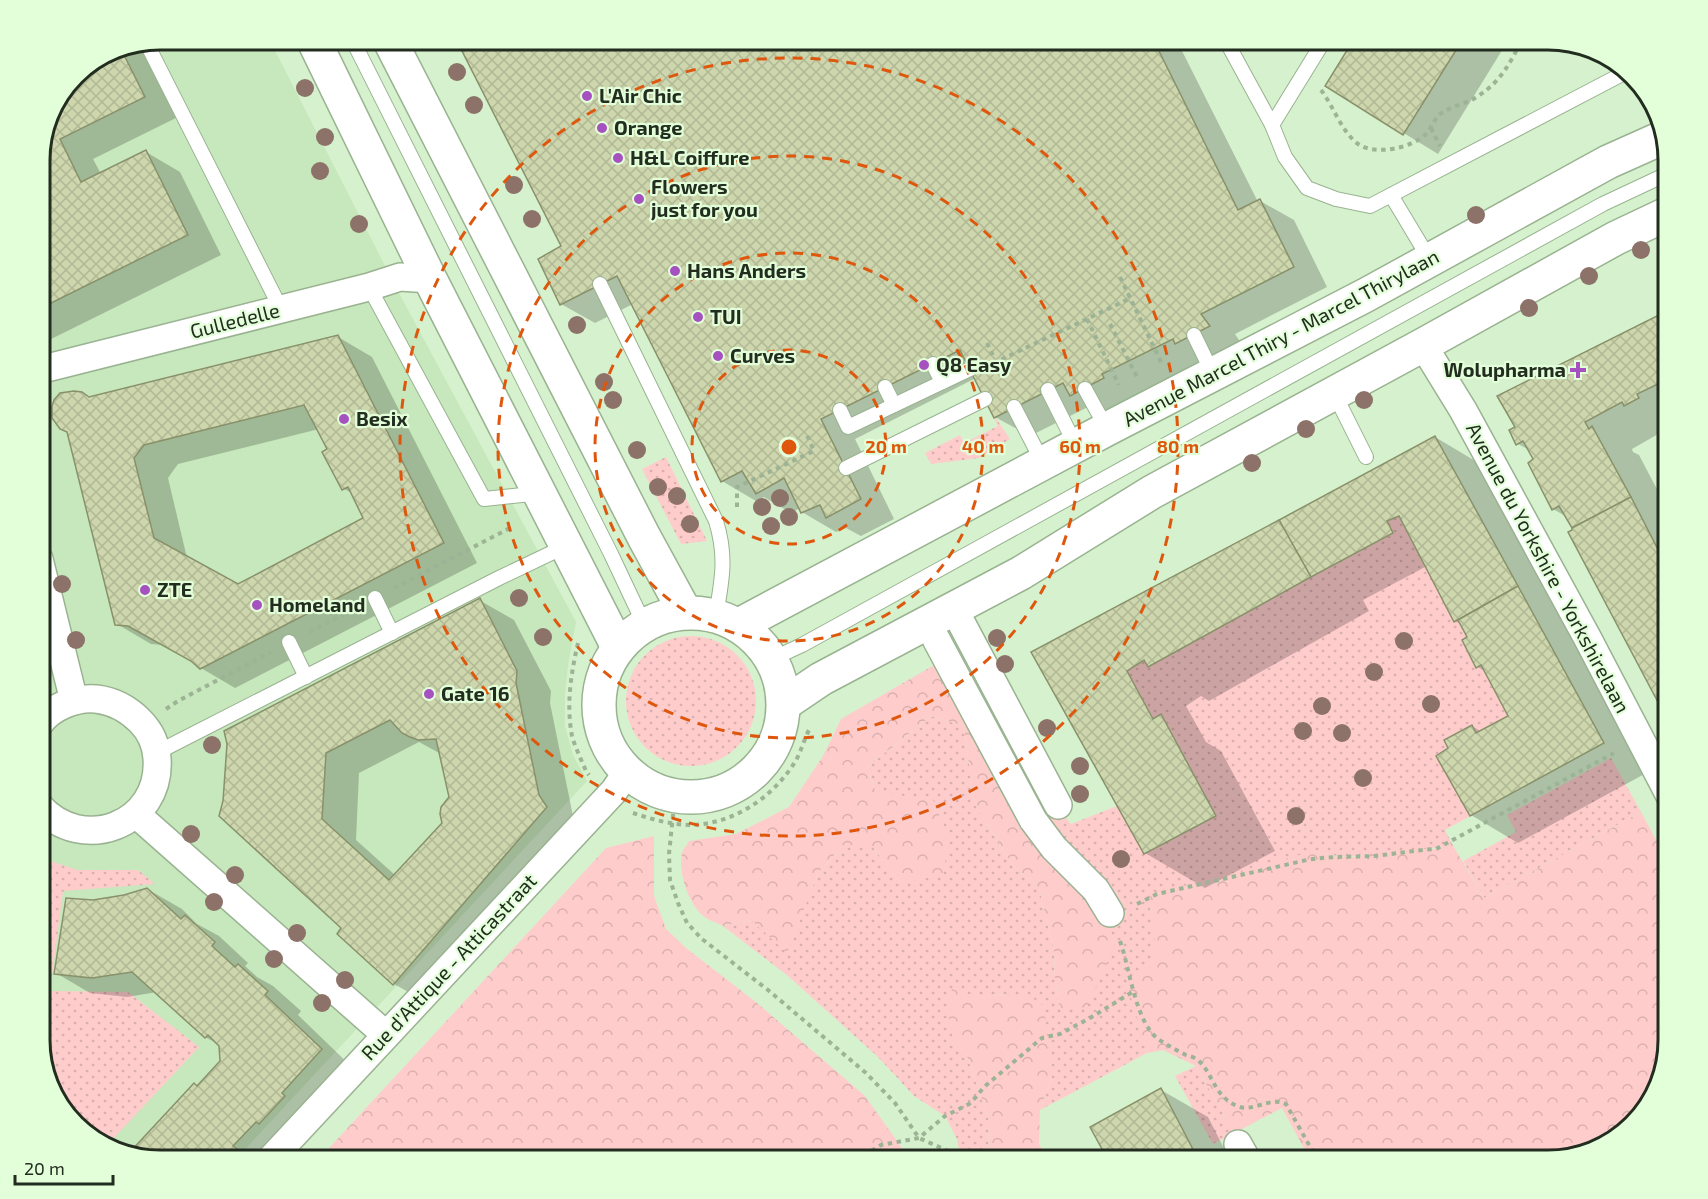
<svg xmlns="http://www.w3.org/2000/svg" width="1708" height="1199" viewBox="0 0 1708 1199" font-family="'Exo 2',sans-serif">
<style>
.built{fill:#c7e7bc}
.green{fill:url(#green-dots)}
.forest{fill:url(#forest-crowns)}
.shadow{fill:#0003;fill-rule:evenodd}
.building{fill:url(#building-cross-hatch);stroke:#88916a;stroke-width:1.5;fill-rule:evenodd}
.lines{fill:none;stroke-linecap:round;stroke-linejoin:round}
.lane-casing{stroke:#99b391;stroke-width:16}
.street-casing{stroke:#99b391;stroke-width:30}
.secondary-casing{stroke:#99b391;stroke-width:36}
.path{stroke:#9db396;stroke-width:4;stroke-dasharray:4.5 4.5;stroke-linecap:butt}
.lane{stroke:#fff;stroke-width:14}
.street{stroke:#fff;stroke-width:27}
.secondary{stroke:#fff;stroke-width:33}
.tree{fill:#8c7268}
.ring{fill:none;stroke:#de570d;stroke-width:3;stroke-dasharray:10 8}
.poi-dot{fill:#a651c0;stroke:#e3ffda;stroke-width:2}
.labels{text-anchor:middle;stroke-width:4.5;stroke-linejoin:round;paint-order:stroke}
.poi-label{font-size:20px;font-weight:bold;fill:#222d1f;stroke:#e3ffda;text-anchor:start}
.street-label{font-size:20px;fill:#222d1f;stroke:#e3ffda}
.rim{fill:none;stroke:#222d1f;stroke-width:3}
.centre{fill:#de570d;stroke:#e3ffda;stroke-width:3}
.ring-label{font-size:18px;text-anchor:middle;font-weight:bold;fill:#de570d;stroke:#e3ffda;stroke-width:4.5;stroke-linejoin:round;paint-order:stroke}
</style>
<defs>
<pattern id="green-dots" width="8" height="8" patternUnits="userSpaceOnUse" patternTransform="scale(1.5)"><rect width="8" height="8" fill="#fcc"/><path d="M2 2h.1M6 6h.1" fill="none" stroke="#dab0af" stroke-width="1.8" stroke-linecap="round"/></pattern>
<pattern id="forest-crowns" width="20" height="18" patternUnits="userSpaceOnUse" patternTransform="scale(1.5)"><rect width="20" height="18" fill="#fcc"/><path d="M2 6a3 3 0 1 1 6 0M12 15a3 3 0 1 1 6 0" fill="none" stroke="#dab0af"/></pattern>
<pattern id="building-cross-hatch" width="8" height="8" patternUnits="userSpaceOnUse" patternTransform="scale(1.5)"><rect width="8" height="8" fill="#cdd6ad"/><path d="M0 0l8 8M0 8l8-8" fill="none" stroke="#b0b894"/></pattern>
</defs>
<rect width="100%" height="100%" fill="#d6f1cd"/>
<path class="built" d="M160 39H269L401 297 576 622 568 665 565 695V726L573 755 587 781 235 1160H159L86 1135 55 1099 39 1047V151L52 106 80 69 114 48Z"/>
<g class="green">
<path d="M1083 335 1104 378 1070 396 1063 383 995 417 1010 439 979 458 931 464 925 453 960 435 964 443 998 426 978 386Z"/>
<path d="M666 457 667 459 707 541 681 544 642 469Z"/>
<path d="M1399 516 1454 621 1458 620 1467 637 1462 640 1476 667 1481 665 1508 716 1476 733 1472 725 1444 740 1448 748 1436 756 1470 816 1445 830 1451 842C1437 850 1425 848 1410 850 1380 854 1350 860 1320 853L1157 893 1151 897 1149 900 1156 942 1153 957 1144 973 1137 1015 1147 1053 1040 1110 1052 1077 1004 994 981 998 953 1038 967 1056 989 1120 988 1160H961L957 1139 945 1116 914 1096 878 1057 788 976 723 926 751 920 787 952 818 873 843 845H871L901 883 876 792 867 767 931 716 964 726 974 803 1014 867 1039 888 1054 951 1055 980 1060 1010 1044 821 1061 812 1071 824 1117 806 1144 854 1216 816 1161 715 1153 719 1127 671 1144 660 1148 667 1392 532 1387 521Z"/>
<circle cx="691" cy="701" r="65"/>
<path d="M1611 758 1641 812 1484 898 1463 861 1516 832 1507 815Z"/>
<path d="M39 857 77 870H138L155 884 63 891 50 991 128 992 199 1047 109 1143 86 1135 55 1099 39 1047Z"/>
<path d="M1196 1066 1234 1133 1213 1144 1175 1076Z"/>
</g>
<g class="forest">
<path d="M941 661 1106 915 1115 944 1087 1007 1060 1010 1055 980 1054 951 1039 888 1014 867 974 803 964 726 931 716 867 767 876 792 933 800 950 841 942 875 901 883 871 845H843L818 873 787 953 751 920 723 926C717 923 708 920 702 915 688 902 678 872 682 853 683 849 687 845 689 841L736 834 789 807 823 756 841 719Z"/>
<path d="M1641 812 1669 864V1040L1644 1113 1602 1147 1549 1160H1305L1306 1152 1282 1108 1234 1133 1196 1066 1163 1050 1147 1053 1128 987C1165 954 1154 943 1149 900L1150 897 1157 893 1307 853H1320L1333 856 1354 857 1415 849H1436L1451 842 1484 898Z"/>
<path d="M654 836V896L666 929 686 948 757 1003 865 1096 902 1148 878 1160H318L606 848Z"/>
<path d="M952 989 981 998 1004 994 1031 997 1044 1006 1052 1077 1040 1110 1039 1144 1048 1160H988L989 1120 967 1056 953 1038 947 1010Z"/>
</g>
<g class="shadow">
<path d="M493 39H1176L1258 202 1260 201 1294 220 1327 287 1235 334 1243 346 1205 360 1136 394 1138 398 1105 415 1090 406 1030 436 995 417 976 378 855 439 894 519 861 536 846 528 836 532 802 512 800 508 791 513 764 497 756 501 722 481 633 304 595 323 561 304 563 247Z"/>
<path d="M1356 39H1509L1438 154 1327 86Z"/>
<path d="M142 43 178 117 93 159 101 174 146 152 180 172 221 255 39 345V205L44 203 39 151 52 106 80 69 114 48Z"/>
<path d="M1669 312V430L1667 429 1632 449 1633 452 1639 455 1669 512V720L1567 517 1553 509 1536 459 1531 451 1518 444Z"/>
<path d="M338 337 372 357 477 563 235 688 201 668 195 662 164 645 151 644 117 624 90 399ZM319 429 329 450 343 488 353 494 365 518 238 585 187 558 168 478 178 464Z"/>
<path d="M1435 437 1482 465 1650 771 1518 843 1471 815 1450 749 1472 726 1482 732 1510 717 1486 672 1478 667 1469 638 1462 625 1455 621 1427 566 1363 600 1369 611 1209 701 1201 696 1186 706 1206 742 1221 751 1275 851 1205 888 1145 853 1034 653Z"/>
<path d="M479 600 514 620 551 691 550 703 573 816 428 1003 394 984 343 928 220 816ZM419 742 441 754 451 797 444 823 395 875 356 840 359 773Z"/>
<path d="M39 666 42 677 39 680Z"/>
<path d="M147 889 182 909 197 924 219 936 248 963 245 966 257 977 273 986 301 1011 298 1015 355 1070 272 1160H159L198 1087 221 1061 220 1045 205 1037 157 992 127 997 90 993 56 973 93 901 124 896Z"/>
<path d="M1161 1090 1208 1117 1230 1160H1110Z"/>
</g>
<g class="building">
<path d="M490 39H1153L1238 210 1260 199 1294 267 1201 314 1210 326 1175 344 1173 339 1102 374 1104 378 1070 396 1063 383 994 418 960 350 821 419 861 499 826 518 820 505 801 513 784 478 756 494 742 471 721 482 617 276 560 305 538 259 561 246 462 51Z"/>
<path d="M1354 39H1463L1403 135 1325 86Z"/>
<path d="M120 47 145 97 60 139 81 182 146 150 188 235 39 309V203L42 202 39 197V151L52 106 80 69 114 48Z"/>
<path d="M1669 310V390L1665 392 1660 383 1637 394 1639 398 1624 406 1622 402 1585 422 1589 429 1592 426 1631 497 1572 528 1559 506 1552 510 1528 463 1533 459 1523 441 1516 445 1509 430 1515 427 1497 396Z"/>
<path d="M338 335 444 543 200 669 191 661 128 626 115 625 67 432 60 429 52 418V406L54 400 60 393 74 391 82 392 89 397ZM304 405 327 449 322 452 342 490 348 487 363 518 238 584 154 538 134 458 144 445Z"/>
<path d="M1435 436 1518 586 1454 622 1399 516 1387 521 1393 533 1311 577 1279 520Z"/>
<path d="M1631 497 1669 571V723L1568 532 1572 530V528Z"/>
<path d="M1279 520 1311 577 1148 667 1144 660 1127 671 1153 719 1161 714 1216 816 1144 854 1031 652Z"/>
<path d="M1518 586 1604 743 1470 816 1436 756 1448 748 1444 740 1472 725 1476 733 1508 716 1481 665 1476 668 1462 640 1467 637 1458 620Z"/>
<path d="M480 598 517 671 516 683 539 795 547 807 393 985 337 934 341 928 219 816 223 801 227 744 224 731ZM390 720 402 733 410 737 418 740 436 739 449 797 441 807 440 814 442 823 389 880 322 819 326 753Z"/>
<path d="M147 888 181 919 185 915 215 942 212 946 235 967 238 964 268 991 265 995 322 1049 282 1093 285 1096 259 1124 256 1122 233 1146 237 1149 227 1160H159L131 1151 194 1083 197 1086 220 1061 219 1046 208 1035 205 1038 132 972 92 978 54 974 66 898 93 900 124 895Z"/>
<path d="M1161 1088 1197 1157 1192 1160H1108L1090 1127Z"/>
</g>
<g class="lines">
<defs>
<g id="lane">
<path d="M352 39 611 554 644 624"/>
<path d="M1225 39 1272 125 1285 157 1307 188 1336 199 1370 206 1628 71"/>
<path d="M146 42 281 309"/>
<path d="M1272 125 1325 39"/>
<path d="M1391 195 1430 260"/>
<path d="M600 284 716 521C727 557 722 580 716 615"/>
<path d="M369 287 484 499 541 493"/>
<path d="M1194 335 1213 374"/>
<path d="M933 364 942 382"/>
<path d="M885 387 894 405"/>
<path d="M1085 389 1107 429"/>
<path d="M1048 390 1076 446"/>
<path d="M1334 393 1366 457"/>
<path d="M1014 407 1043 463"/>
<path d="M840 410 848 427 970 369"/>
<path d="M846 468 985 399"/>
<path d="M375 598 392 633"/>
<path d="M289 642 306 677"/>
<path d="M772 659 802 645 1603 204 1669 173"/>
<path d="M156 753 499 578 566 546"/>
</g>
<g id="street">
<path d="M1423 345 1463 410 1588 639 1669 794"/>
<path d="M39 370 369 287 400 277 430 279"/>
<path d="M39 559 74 701"/>
<path d="M954 609 1058 805"/>
<path d="M936 639 1033 820 1054 848 1096 890 1110 913"/>
<path d="M39 806C82 855 162 825 157 758 156 744 150 731 140 721 127 708 114 701 96 699 76 697 51 707 39 724"/>
<path d="M136 814 386 1035"/>
<path d="M1238 1144 1247 1160"/>
<path d="M270 1160 614 791 627 772"/>
</g>
<g id="secondary">
<path d="M313 39 430 279 618 647"/>
<path d="M389 39 644 537 685 612"/>
<circle cx="691" cy="705" r="92"/>
<path d="M739 625 1107 429 1366 295 1608 162 1664 137"/>
<path d="M784 704 821 679 1021 573 1152 492 1423 345 1616 238 1669 213"/>
</g>
</defs>
<use href="#lane" class="lane-casing"/>
<use href="#street" class="street-casing"/>
<use href="#secondary" class="secondary-casing"/>
<g class="path">
<path d="M428 47 444 39"/>
<path d="M1321 90C1334 107 1341 131 1358 144 1375 156 1413 148 1427 133 1432 127 1435 118 1440 114 1451 106 1467 104 1478 96 1503 80 1509 63 1523 39"/>
<path d="M1431 128 1440 146"/>
<path d="M1120 277 1162 364"/>
<path d="M1087 319 1119 385"/>
<path d="M1110 324 1137 377"/>
<path d="M987 343 996 362 1131 298"/>
<path d="M737 507V487L814 451 806 433"/>
<path d="M394 588 512 527"/>
<path d="M309 632 356 608"/>
<path d="M578 643C571 673 566 705 572 736 575 747 581 759 586 771L589 775"/>
<path d="M166 709 178 701 271 652"/>
<path d="M675 796 669 854 670 880 678 903 687 923 702 939 768 990 866 1073 895 1103 919 1138 957 1155 960 1160"/>
<path d="M633 813C651 819 672 825 692 825 735 823 772 798 795 762 801 752 804 739 810 728"/>
<path d="M1137 904 1157 894 1307 860C1330 856 1352 857 1374 856 1395 854 1415 850 1436 849L1614 753"/>
<path d="M1120 941C1130 969 1135 1021 1158 1039 1167 1045 1176 1050 1186 1055 1190 1056 1196 1058 1199 1061 1213 1074 1214 1096 1237 1106 1253 1113 1270 1096 1286 1104L1313 1152V1157L1309 1160"/>
<path d="M856 1160 881 1145 919 1138 945 1116 969 1104 976 1097 984 1087 1042 1038 1060 1034 1090 1018 1134 991"/>
</g>
<use href="#lane" class="lane"/>
<use href="#street" class="street"/>
<use href="#secondary" class="secondary"/>
</g>
<g class="tree">
<circle cx="457" cy="72" r="9"/>
<circle cx="305" cy="88" r="9"/>
<circle cx="474" cy="105" r="9"/>
<circle cx="325" cy="137" r="9"/>
<circle cx="320" cy="171" r="9"/>
<circle cx="514" cy="185" r="9"/>
<circle cx="1476" cy="215" r="9"/>
<circle cx="532" cy="219" r="9"/>
<circle cx="359" cy="224" r="9"/>
<circle cx="1641" cy="250" r="9"/>
<circle cx="1589" cy="276" r="9"/>
<circle cx="1529" cy="308" r="9"/>
<circle cx="577" cy="325" r="9"/>
<circle cx="604" cy="382" r="9"/>
<circle cx="613" cy="400" r="9"/>
<circle cx="1364" cy="400" r="9"/>
<circle cx="1306" cy="429" r="9"/>
<circle cx="637" cy="450" r="9"/>
<circle cx="1252" cy="463" r="9"/>
<circle cx="658" cy="487" r="9"/>
<circle cx="677" cy="496" r="9"/>
<circle cx="780" cy="498" r="9"/>
<circle cx="762" cy="507" r="9"/>
<circle cx="789" cy="517" r="9"/>
<circle cx="690" cy="524" r="9"/>
<circle cx="771" cy="526" r="9"/>
<circle cx="62" cy="584" r="9"/>
<circle cx="519" cy="598" r="9"/>
<circle cx="543" cy="637" r="9"/>
<circle cx="997" cy="638" r="9"/>
<circle cx="76" cy="640" r="9"/>
<circle cx="1404" cy="641" r="9"/>
<circle cx="1005" cy="664" r="9"/>
<circle cx="1374" cy="672" r="9"/>
<circle cx="1431" cy="704" r="9"/>
<circle cx="1322" cy="706" r="9"/>
<circle cx="1047" cy="728" r="9"/>
<circle cx="1303" cy="731" r="9"/>
<circle cx="1342" cy="733" r="9"/>
<circle cx="212" cy="745" r="9"/>
<circle cx="1080" cy="766" r="9"/>
<circle cx="1363" cy="778" r="9"/>
<circle cx="1080" cy="794" r="9"/>
<circle cx="1296" cy="816" r="9"/>
<circle cx="191" cy="834" r="9"/>
<circle cx="1121" cy="859" r="9"/>
<circle cx="235" cy="875" r="9"/>
<circle cx="214" cy="902" r="9"/>
<circle cx="297" cy="933" r="9"/>
<circle cx="274" cy="959" r="9"/>
<circle cx="345" cy="980" r="9"/>
<circle cx="322" cy="1003" r="9"/>
</g>
<g class="ring">
<circle cx="789" cy="447" r="97"/>
<circle cx="789" cy="447" r="194"/>
<circle cx="789" cy="447" r="291"/>
<circle cx="789" cy="447" r="389"/>
</g>
<g class="poi-dot">
<circle cx="587" cy="96" r="6"/>
<circle cx="602" cy="128" r="6"/>
<circle cx="618" cy="158" r="6"/>
<circle cx="639" cy="199" r="6"/>
<circle cx="675" cy="271" r="6"/>
<circle cx="698" cy="317" r="6"/>
<circle cx="718" cy="356" r="6"/>
<circle cx="924" cy="365" r="6"/>
<path d="M1575 361h6v6h6v6h-6v6h-6v-6h-6v-6h6z"/>
<circle cx="344" cy="419" r="6"/>
<circle cx="145" cy="590" r="6"/>
<circle cx="257" cy="605" r="6"/>
<circle cx="429" cy="694" r="6"/>
</g>
<g class="labels">
<g class="poi-label">
<text x="599" y="103">L'Air Chic</text>
<text x="614" y="135">Orange</text>
<text x="630" y="165">H&amp;L Coiffure</text>
<text x="651" y="194">Flowers<tspan x="651" dy="23">just for you</tspan></text>
<text x="687" y="278">Hans Anders</text>
<text x="710" y="324">TUI</text>
<text x="730" y="363">Curves</text>
<text x="936" y="372">Q8 Easy</text>
<text x="1566" y="377" text-anchor="end">Wolupharma</text>
<text x="356" y="426">Besix</text>
<text x="157" y="597">ZTE</text>
<text x="269" y="612">Homeland</text>
<text x="441" y="701">Gate 16</text>
</g>
<g class="street-label">
<text transform="translate(235 321) rotate(-14)" y="7">Gulledelle</text>
<text transform="translate(1281 338) rotate(-28)" y="7">Avenue Marcel Thiry - Marcel Thirylaan</text>
<text transform="translate(1548 568) rotate(62)" y="7">Avenue du Yorkshire - Yorkshirelaan</text>
<text transform="translate(449 967) rotate(-47)" y="7">Rue d'Attique - Atticastraat</text>
</g>
</g>
<path d="M0 0H1708V1199H0ZM160 50H1548A110 110 0 0 1 1658 160V1040A110 110 0 0 1 1548 1150H160A110 110 0 0 1 50 1040V160A110 110 0 0 1 160 50Z" fill="#e3ffda" fill-rule="evenodd"/>
<path class="rim" d="M160 50H1548A110 110 0 0 1 1658 160V1040A110 110 0 0 1 1548 1150H160A110 110 0 0 1 50 1040V160A110 110 0 0 1 160 50Z"/>
<circle cx="789" cy="447" r="9" class="centre"/>
<g class="ring-label">
<text x="886" y="453">20 m</text>
<text x="983" y="453">40 m</text>
<text x="1080" y="453">60 m</text>
<text x="1178" y="453">80 m</text>
</g>
<path d="M15 1175v9h98v-9" fill="none" stroke="#222d1f" stroke-width="3"/>
<text x="24" y="1175" font-size="18" fill="#222d1f" stroke="#e3ffda" stroke-width="4.5" paint-order="stroke">20 m</text>
</svg>
